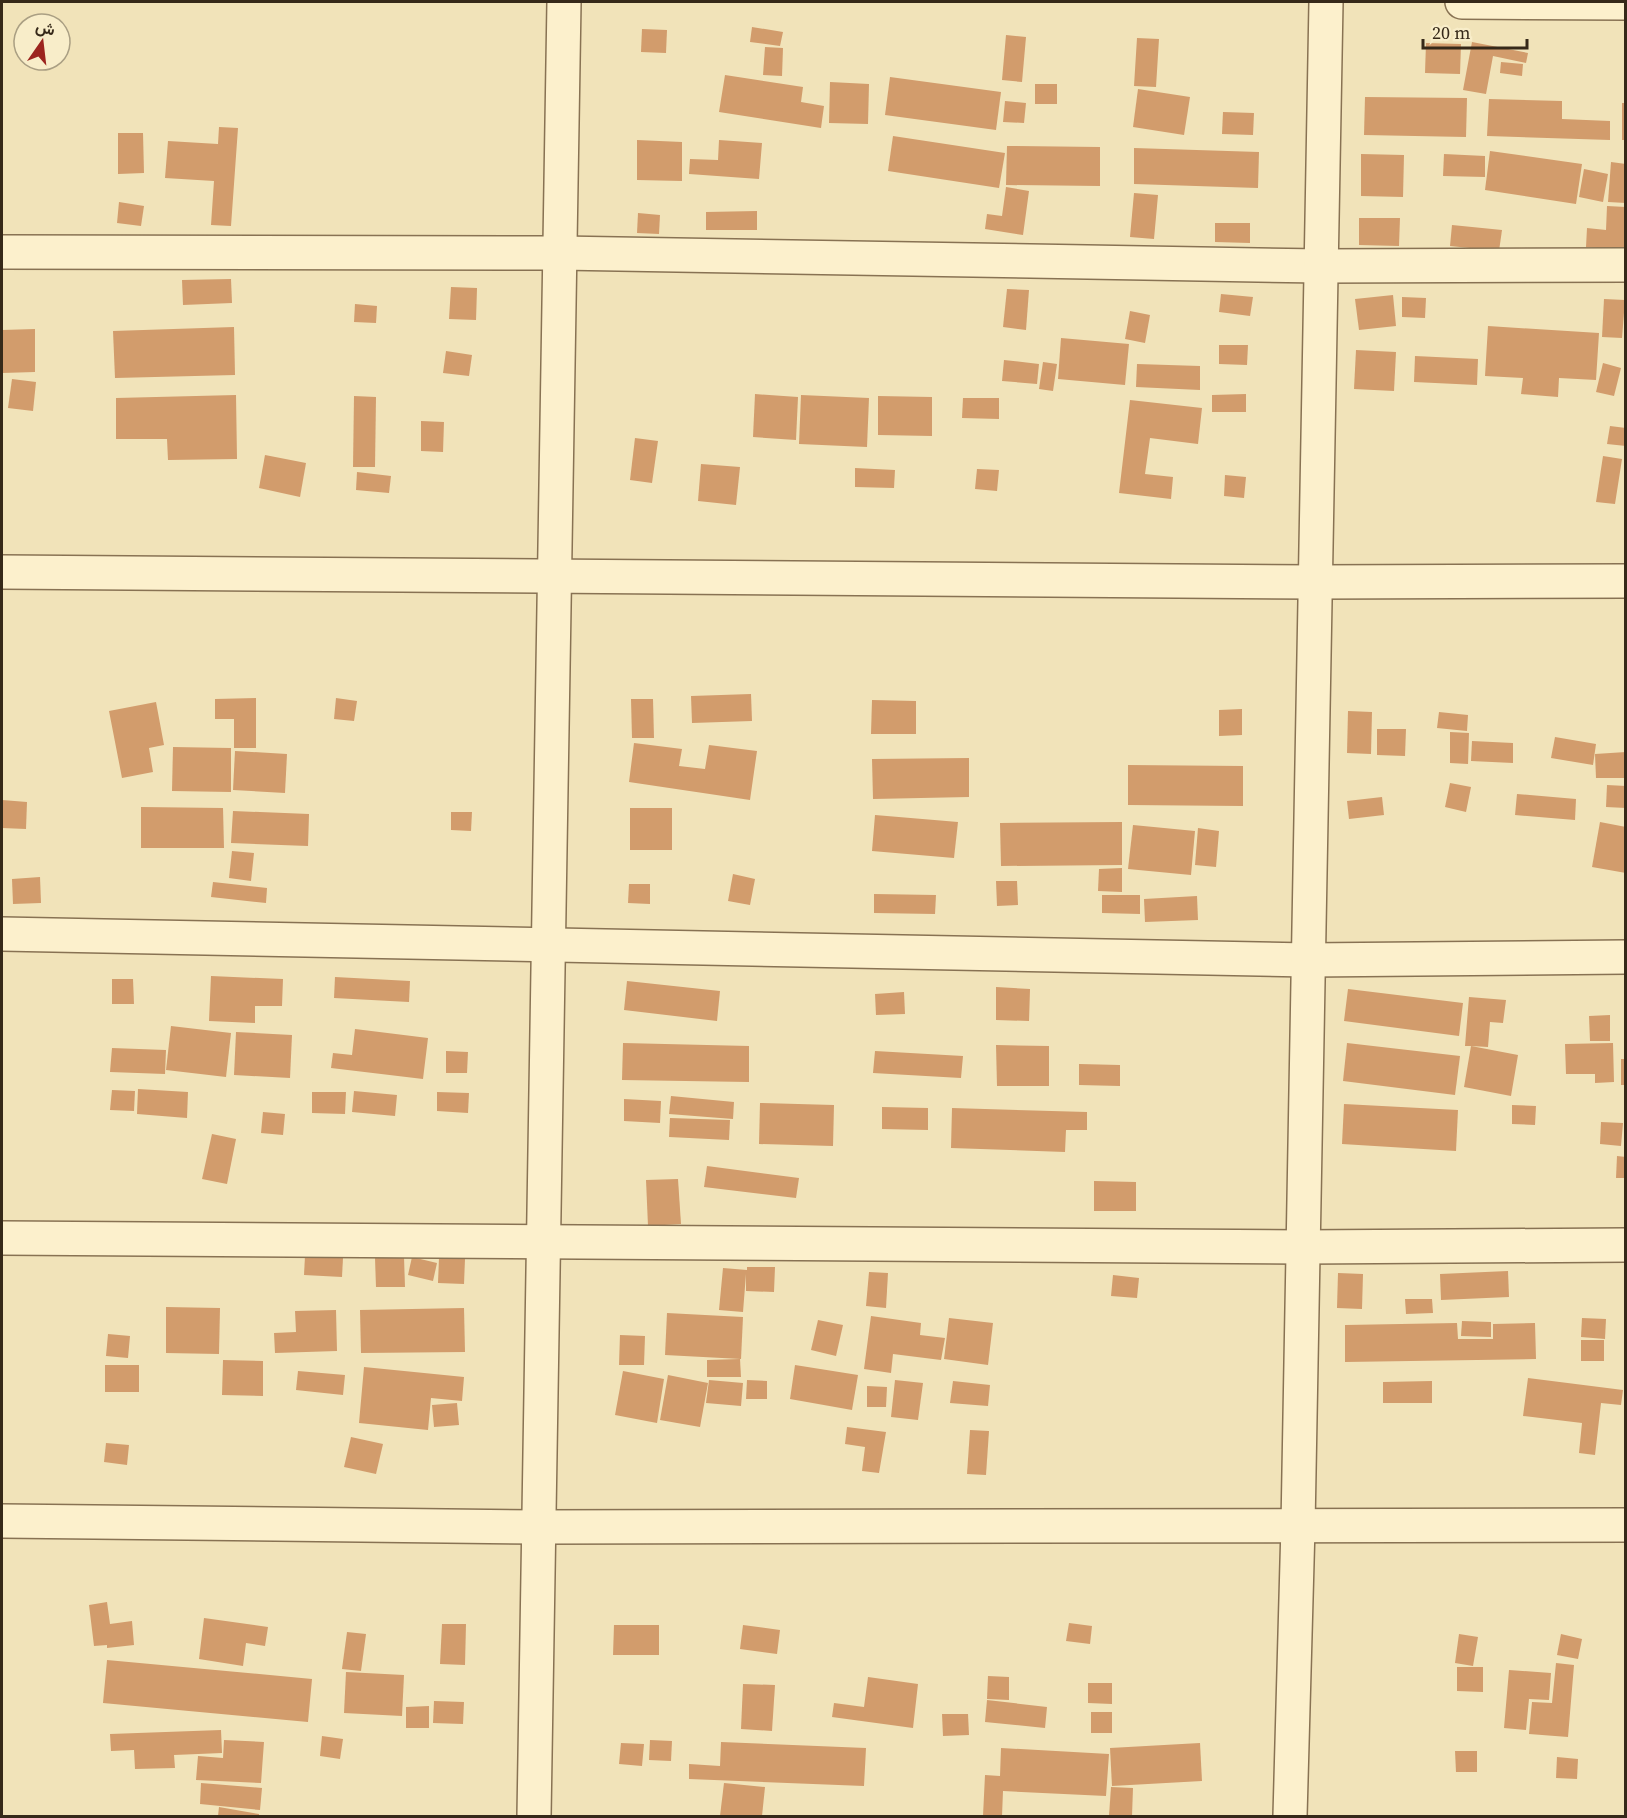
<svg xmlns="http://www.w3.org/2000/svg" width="1627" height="1818" viewBox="0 0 1627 1818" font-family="'Source Serif 4',Vazirmatn,serif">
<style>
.building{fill:#d29c6c}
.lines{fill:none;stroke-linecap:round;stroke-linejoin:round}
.street-casing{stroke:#887253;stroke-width:36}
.street{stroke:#fcf0cc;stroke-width:33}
</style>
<rect width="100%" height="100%" fill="#f1e3b9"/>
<g class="building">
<path d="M752 27 783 32 780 46 750 42Z"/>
<path d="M642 29 667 30 666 53 641 52Z"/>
<path d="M1006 35 1026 37 1022 82 1002 80Z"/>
<path d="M1137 38 1159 39 1156 87 1134 86Z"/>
<path d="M1472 42 1528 53 1526 63 1493 56 1486 94 1463 90Z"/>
<path d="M1426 43 1461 44 1460 74 1425 73Z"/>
<path d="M765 47 783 48 782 76 763 75Z"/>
<path d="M1501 62 1523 64 1522 76 1500 73Z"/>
<path d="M725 75 803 87 801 102 824 106 821 128 719 112Z"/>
<path d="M890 77 1001 92 996 130 885 115Z"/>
<path d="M830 82 869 84 868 124 829 123Z"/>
<rect x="1035" y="84" width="22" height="20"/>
<path d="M1138 89 1190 97 1184 135 1133 127Z"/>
<path d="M1365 97 1467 98 1466 137 1364 135Z"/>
<path d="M1489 99 1562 101V119L1610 121V140L1487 136Z"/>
<path d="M1005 101 1026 103 1024 123 1003 122Z"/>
<rect x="1622" y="103" width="4" height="37"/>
<path d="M1223 112 1254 113 1253 135 1222 134Z"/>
<path d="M219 127 238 128 231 226 211 225 214 181 165 178 168 141 218 144Z"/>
<path d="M118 133H143L144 173 118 174Z"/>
<path d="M893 136 1005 153 999 188 888 171Z"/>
<path d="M637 140 682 142V181L637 180Z"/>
<path d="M719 140 762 143 759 179 689 174 690 159 718 160Z"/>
<path d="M1007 146 1100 147V186L1006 185Z"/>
<path d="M1134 148 1259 152 1258 188 1134 184Z"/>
<path d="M1490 151 1582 164 1576 204 1485 190Z"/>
<path d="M1361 154 1404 155 1403 197 1361 196Z"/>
<path d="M1444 154 1485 156V177L1443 176Z"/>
<path d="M1611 162 1626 164V203L1608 202Z"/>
<path d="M1584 169 1608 174 1603 202 1579 197Z"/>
<path d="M1006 187 1029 191 1023 235 985 229 987 214 1002 216Z"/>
<path d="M1134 193 1158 195 1154 239 1130 237Z"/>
<path d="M119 202 144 206 141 226 117 223Z"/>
<path d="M1607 206 1626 207V250L1586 247 1587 228 1606 230Z"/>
<path d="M757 211V230H706V212Z"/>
<path d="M638 213 660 215 659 234 637 233Z"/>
<path d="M1359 218H1400L1399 246 1359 245Z"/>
<path d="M1215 223H1250V243L1215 242Z"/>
<path d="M1452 225 1502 230 1499 251 1450 246Z"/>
<path d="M231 279 232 303 183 305 182 280Z"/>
<path d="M451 287 477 288 476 320 449 319Z"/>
<path d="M1007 289 1029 290 1026 330 1003 327Z"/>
<path d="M1221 294 1253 297 1250 316 1219 312Z"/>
<path d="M1393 295 1396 326 1359 330 1355 299Z"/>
<path d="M1402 297 1426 298 1425 318 1402 317Z"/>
<path d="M1604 299 1625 300 1622 338 1602 337Z"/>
<path d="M355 304 377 306 376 323 354 322Z"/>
<path d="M1130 311 1150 315 1145 343 1125 339Z"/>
<path d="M1488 326 1599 333 1596 380 1559 378 1558 397 1521 394 1523 378 1485 376Z"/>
<path d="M234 327 235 375 115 378 113 331Z"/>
<path d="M35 329V372L2 373V330Z"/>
<path d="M1061 338 1129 344 1125 385 1058 379Z"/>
<path d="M1219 345H1248L1247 365 1219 364Z"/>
<path d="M1356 350 1396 352 1394 391 1354 389Z"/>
<path d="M446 351 472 355 469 376 443 373Z"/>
<path d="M1415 356 1478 359 1477 385 1414 382Z"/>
<path d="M1004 360 1039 364 1037 384 1002 381Z"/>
<path d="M1043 362 1057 364 1053 391 1039 389Z"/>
<path d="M1603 363 1621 368 1614 396 1596 392Z"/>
<path d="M1137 364 1200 366V390L1136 387Z"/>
<path d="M12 379 36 382 33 411 8 408Z"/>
<path d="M755 394 798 397 796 440 753 437Z"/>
<path d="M1246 394V412H1212V395Z"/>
<path d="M236 395 237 459 168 460 167 439H116V398Z"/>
<path d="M801 395 869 398 867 447 799 444Z"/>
<path d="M354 396 376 397 375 467H353Z"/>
<path d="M878 396 932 397V436L878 435Z"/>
<path d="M963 398H999V419L962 418Z"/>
<path d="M1130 400 1202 408 1198 444 1150 438 1145 474 1173 477 1171 499 1119 493Z"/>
<path d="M421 421 444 422 443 452 421 451Z"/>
<path d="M1610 426 1626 428V446L1607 444Z"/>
<path d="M635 438 658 441 652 483 630 480Z"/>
<path d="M265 455 306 463 300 497 259 488Z"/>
<path d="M1603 456 1622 459 1615 504 1596 502Z"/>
<path d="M701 464 740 467 736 505 698 501Z"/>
<path d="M855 468 895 470 894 488 855 487Z"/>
<path d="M977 469 999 470 997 491 975 489Z"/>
<path d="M357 472 391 476 389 493 356 490Z"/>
<path d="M1225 475 1246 477 1244 498 1224 496Z"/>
<path d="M751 694 752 721 692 723 691 696Z"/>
<path d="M256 698V748H234V719H215V699Z"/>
<path d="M336 698 357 701 354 721 334 719Z"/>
<path d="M631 699H653L654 738H632Z"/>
<path d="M872 700 916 701V734H871Z"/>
<path d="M156 702 164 745 149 748 153 772 122 778 109 711Z"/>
<path d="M1242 709V735L1219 736V710Z"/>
<path d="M1348 711 1372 712 1371 754 1347 753Z"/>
<path d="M1439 712 1468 715 1467 731 1437 728Z"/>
<path d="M1377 729H1406L1405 756 1377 755Z"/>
<path d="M1450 732 1469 733 1468 764 1450 763Z"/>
<path d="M1555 737 1596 744 1593 765 1551 758Z"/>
<path d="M1472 741 1513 743V763L1471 761Z"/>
<path d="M634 743 682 749 679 766 705 769 709 745 757 751 750 800 629 782Z"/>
<path d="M173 747 231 748V792L172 791Z"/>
<path d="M235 751 287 754 285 793 233 790Z"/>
<path d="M1626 752V778H1596L1595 754Z"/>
<path d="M969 758V797L873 799 872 759Z"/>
<path d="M1128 765 1243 766V806L1128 805Z"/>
<path d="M1450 783 1471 787 1466 812 1445 807Z"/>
<path d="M1607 785 1626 786V808L1606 807Z"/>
<path d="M1517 794 1576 799 1575 820 1515 815Z"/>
<path d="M1382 797 1384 815 1349 819 1347 801Z"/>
<path d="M2 800 27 802 26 829 2 828Z"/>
<path d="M141 807 223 808 224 848H141Z"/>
<rect x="630" y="808" width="42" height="42"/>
<path d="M233 811 309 814 308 846 231 843Z"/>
<path d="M451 812H472L471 831 451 830Z"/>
<path d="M875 815 958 822 954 858 872 851Z"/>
<path d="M1122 822V865L1001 866 1000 823Z"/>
<path d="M1600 822 1626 827V873L1592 867Z"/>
<path d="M1133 825 1195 831 1191 875 1128 869Z"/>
<path d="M1198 828 1219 831 1216 867 1195 865Z"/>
<path d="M232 851 254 853 251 881 229 878Z"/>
<path d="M1122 868V892L1098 891 1099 869Z"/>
<path d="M733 874 755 879 750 905 728 901Z"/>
<path d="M40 877 41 903 13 904 12 879Z"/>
<path d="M996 881H1017L1018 905 997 906Z"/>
<path d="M213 882 267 888 266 903 211 897Z"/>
<path d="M629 884H650V904L628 903Z"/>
<path d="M874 894 936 895 935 914 874 913Z"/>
<path d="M1102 895H1140V914L1102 913Z"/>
<path d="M1197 896 1198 920 1145 922 1144 899Z"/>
<path d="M211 976 283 979 282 1006H255V1023L209 1021Z"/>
<path d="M335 977 410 981 409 1002 334 998Z"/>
<path d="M112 979H133L134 1004H112Z"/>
<path d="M627 981 720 991 717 1021 624 1010Z"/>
<path d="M996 987 1030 989 1029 1021 996 1020Z"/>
<path d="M1348 989 1463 1003 1459 1036 1344 1021Z"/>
<path d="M904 992 905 1014 876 1015 875 994Z"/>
<path d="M1469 997 1506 1000 1503 1023 1490 1022 1488 1047 1471 1046 1518 1055 1511 1096 1464 1087 1471 1046H1465Z"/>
<path d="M1610 1015V1041H1590L1589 1016Z"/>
<path d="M171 1026 231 1033 226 1077 166 1070Z"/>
<path d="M355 1029 428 1038 423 1079 331 1068 333 1053 352 1055Z"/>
<path d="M236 1032 292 1035 290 1078 234 1075Z"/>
<path d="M623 1043 749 1046V1082L622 1080Z"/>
<path d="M1347 1043 1460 1056 1455 1095 1343 1081Z"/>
<path d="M1613 1043 1614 1082 1595 1083V1074H1566L1565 1044Z"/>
<path d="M996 1045 1049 1046V1086H997Z"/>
<path d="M112 1048 166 1050 165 1074 110 1072Z"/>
<path d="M446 1051 468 1052 467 1073H446Z"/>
<path d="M875 1051 963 1056 961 1078 873 1073Z"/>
<rect x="1621" y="1059" width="5" height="26"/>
<path d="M1079 1064 1120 1065V1086L1079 1085Z"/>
<path d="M138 1089 188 1092 187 1118 137 1114Z"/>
<path d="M112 1090 135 1091 134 1111 110 1110Z"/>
<path d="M354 1091 397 1095 395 1116 352 1112Z"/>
<path d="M312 1092H346L345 1114 312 1113Z"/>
<path d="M437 1092 469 1093 468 1113 437 1111Z"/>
<path d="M671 1096 734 1102 733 1119 669 1114Z"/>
<path d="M624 1099 661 1101 660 1123 624 1121Z"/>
<path d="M760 1103 834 1105 833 1146 759 1144Z"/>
<path d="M1344 1104 1458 1110 1456 1151 1342 1144Z"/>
<path d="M1512 1105 1536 1106 1535 1125 1512 1124Z"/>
<path d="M882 1107 928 1108V1130L882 1129Z"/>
<path d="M952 1108 1087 1112V1130H1066L1065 1152 951 1148Z"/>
<path d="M263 1112 285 1114 283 1135 261 1133Z"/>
<path d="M670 1118 730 1120 729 1140 669 1137Z"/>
<path d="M1601 1122 1623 1123 1621 1146 1600 1144Z"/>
<path d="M212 1134 236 1139 227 1184 202 1179Z"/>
<path d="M1617 1156 1626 1157V1178H1616Z"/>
<path d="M707 1166 799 1178 796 1198 704 1187Z"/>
<path d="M678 1179 681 1224 648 1226 646 1180Z"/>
<path d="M1094 1181 1136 1182V1211H1094Z"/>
<path d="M305 1256 343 1258 342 1277 304 1275Z"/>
<path d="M404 1257 405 1287H376L375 1258Z"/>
<path d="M412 1257 437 1263 433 1281 408 1275Z"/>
<path d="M439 1258 465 1259 464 1284 438 1283Z"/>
<path d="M747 1267H775L774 1292 746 1291V1274L743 1312 719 1310 723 1268 747 1270Z"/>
<path d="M1508 1271 1509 1297 1441 1300 1440 1274Z"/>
<path d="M869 1272 888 1273 886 1308 866 1306Z"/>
<path d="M1338 1273 1363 1274 1362 1309 1337 1308Z"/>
<path d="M1113 1275 1139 1278 1137 1298 1111 1296Z"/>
<path d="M1405 1299H1432L1433 1313 1406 1314Z"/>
<path d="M166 1307 220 1308 219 1354 166 1353Z"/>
<path d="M464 1308 465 1352 361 1353 360 1310Z"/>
<path d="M336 1310 337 1351 275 1353 274 1333 296 1332 295 1311Z"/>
<path d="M667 1313 743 1317 741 1359 665 1355Z"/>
<path d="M871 1316 921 1323 920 1335 945 1338 941 1360 893 1354 891 1373 864 1369Z"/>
<path d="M949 1318 993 1323 988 1365 944 1359Z"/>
<path d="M1582 1318 1606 1319 1605 1339 1581 1337Z"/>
<path d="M818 1320 843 1325 836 1356 811 1350Z"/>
<path d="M1462 1321 1491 1322V1337L1461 1336Z"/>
<path d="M1457 1323 1458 1339H1493V1324L1535 1323 1536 1359 1345 1362V1325Z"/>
<path d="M108 1334 130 1336 128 1358 106 1356Z"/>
<path d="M620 1335 645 1336 644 1365H619Z"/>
<rect x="1581" y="1340" width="23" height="21"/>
<path d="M740 1359 741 1377H707V1360Z"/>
<path d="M223 1360 263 1361V1396L222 1395Z"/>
<rect x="105" y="1365" width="34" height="27"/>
<path d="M795 1365 858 1375 852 1410 790 1399Z"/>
<path d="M364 1367 464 1377 462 1401 431 1398 428 1430 359 1423Z"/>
<path d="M298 1371 345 1375 343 1395 296 1390Z"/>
<path d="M623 1371 664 1379 657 1423 615 1415Z"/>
<path d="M668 1375 708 1383 700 1427 660 1420Z"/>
<path d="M1528 1378 1623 1390 1621 1405 1601 1403 1595 1455 1579 1453 1582 1423 1523 1416Z"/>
<path d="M709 1380 743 1383 741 1406 706 1403Z"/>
<path d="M747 1380 767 1381V1399H746Z"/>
<path d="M895 1380 923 1383 918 1420 891 1417Z"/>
<path d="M953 1381 990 1385 988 1406 950 1403Z"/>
<path d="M1432 1381V1403H1383V1382Z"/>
<path d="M867 1386 887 1387 886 1407H867Z"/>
<path d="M457 1403 459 1425 434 1427 432 1405Z"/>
<path d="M847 1427 886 1432 879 1473 862 1471 865 1447 845 1444Z"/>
<path d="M970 1430 989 1431 986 1475 967 1474Z"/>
<path d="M351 1437 383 1444 376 1474 344 1467Z"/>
<path d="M106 1443 129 1445 127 1465 104 1462Z"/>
<path d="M107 1602 110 1624 132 1621 134 1645 107 1648V1645L94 1646 89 1605Z"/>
<path d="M204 1618 268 1627 265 1646 246 1643 243 1666 199 1659Z"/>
<path d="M1069 1623 1092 1626 1090 1644 1066 1641Z"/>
<path d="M442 1624H466L465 1665 440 1664Z"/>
<path d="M614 1625H659V1655H613Z"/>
<path d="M743 1625 780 1630 777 1654 740 1649Z"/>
<path d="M347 1632 366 1634 361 1671 342 1669Z"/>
<path d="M1459 1634 1478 1637 1473 1666 1455 1663Z"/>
<path d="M1561 1634 1582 1639 1578 1659 1557 1655Z"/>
<path d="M107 1660 312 1679 308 1722 103 1703Z"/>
<path d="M1556 1663 1574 1665 1568 1737 1529 1734 1532 1702 1552 1703Z"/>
<path d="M1457 1667H1483V1692L1457 1691Z"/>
<path d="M1509 1670 1551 1673 1549 1700 1529 1699 1526 1730 1504 1728Z"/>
<path d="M346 1672 404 1675 402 1716 344 1713Z"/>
<path d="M988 1676 1009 1677V1700L987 1699Z"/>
<path d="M868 1677 918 1684 913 1728 832 1717 834 1703 864 1707Z"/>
<path d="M1088 1683H1112V1704L1088 1703Z"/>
<path d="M743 1684 775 1685 772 1731 741 1729Z"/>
<path d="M987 1700 1047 1707 1045 1728 985 1722Z"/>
<path d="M434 1701 464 1702 463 1724 433 1723Z"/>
<path d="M429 1706V1728H406V1707Z"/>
<rect x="1091" y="1712" width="21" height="21"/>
<path d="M942 1714H968L969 1735 943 1736Z"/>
<path d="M221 1730 222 1753 174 1755 175 1768 135 1769 134 1750 111 1751 110 1734Z"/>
<path d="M322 1736 343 1739 340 1759 320 1756Z"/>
<path d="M224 1740 264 1742 261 1783 196 1780 198 1756 223 1758Z"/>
<path d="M650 1740 672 1741 671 1761 649 1760Z"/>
<path d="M721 1742 866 1748 864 1786 689 1779V1764L720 1766Z"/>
<path d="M621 1743 644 1744 642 1766 619 1764Z"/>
<path d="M1200 1743 1202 1781 1112 1786 1110 1748Z"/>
<path d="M1001 1748 1109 1754 1106 1796 1003 1791 1002 1816H983L985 1775 1000 1776Z"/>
<path d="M1455 1751H1477V1772H1456Z"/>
<path d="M1557 1757 1578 1759 1577 1779 1556 1778Z"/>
<path d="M201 1783 262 1788 260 1810 200 1804Z"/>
<path d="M724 1783 765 1787 762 1816H720Z"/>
<path d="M1111 1787 1133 1788 1132 1816H1109Z"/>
<path d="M219 1807 259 1814V1816H218Z"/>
</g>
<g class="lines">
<defs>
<g id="street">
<path d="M1462 2 1626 3"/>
<path d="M2 252 560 253 1321 266 1626 265"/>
<path d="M2 572 1315 582 1626 581"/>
<path d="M2 934 1308 960 1626 957"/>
<path d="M2 1238 1303 1247 1626 1245"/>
<path d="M2 1521 538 1527 1626 1525"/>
<path d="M534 1816 564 2"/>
<path d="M1290 1816 1298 1526 1326 2"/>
</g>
</defs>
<use href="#street" class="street-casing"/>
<use href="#street" class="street"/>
</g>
<rect width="1627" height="1818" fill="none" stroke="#362919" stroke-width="6"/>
<g transform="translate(42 42) rotate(14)"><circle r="28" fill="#f8edc9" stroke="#aa9f83" stroke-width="1.5"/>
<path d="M0-4.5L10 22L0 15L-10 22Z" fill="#9c241e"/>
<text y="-9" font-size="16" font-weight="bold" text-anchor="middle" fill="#362919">ش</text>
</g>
<path d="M1423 39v9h104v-9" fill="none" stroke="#362919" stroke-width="3"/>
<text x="1432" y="39" font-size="18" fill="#362919" stroke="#f8edc9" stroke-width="4.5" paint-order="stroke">20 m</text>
</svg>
